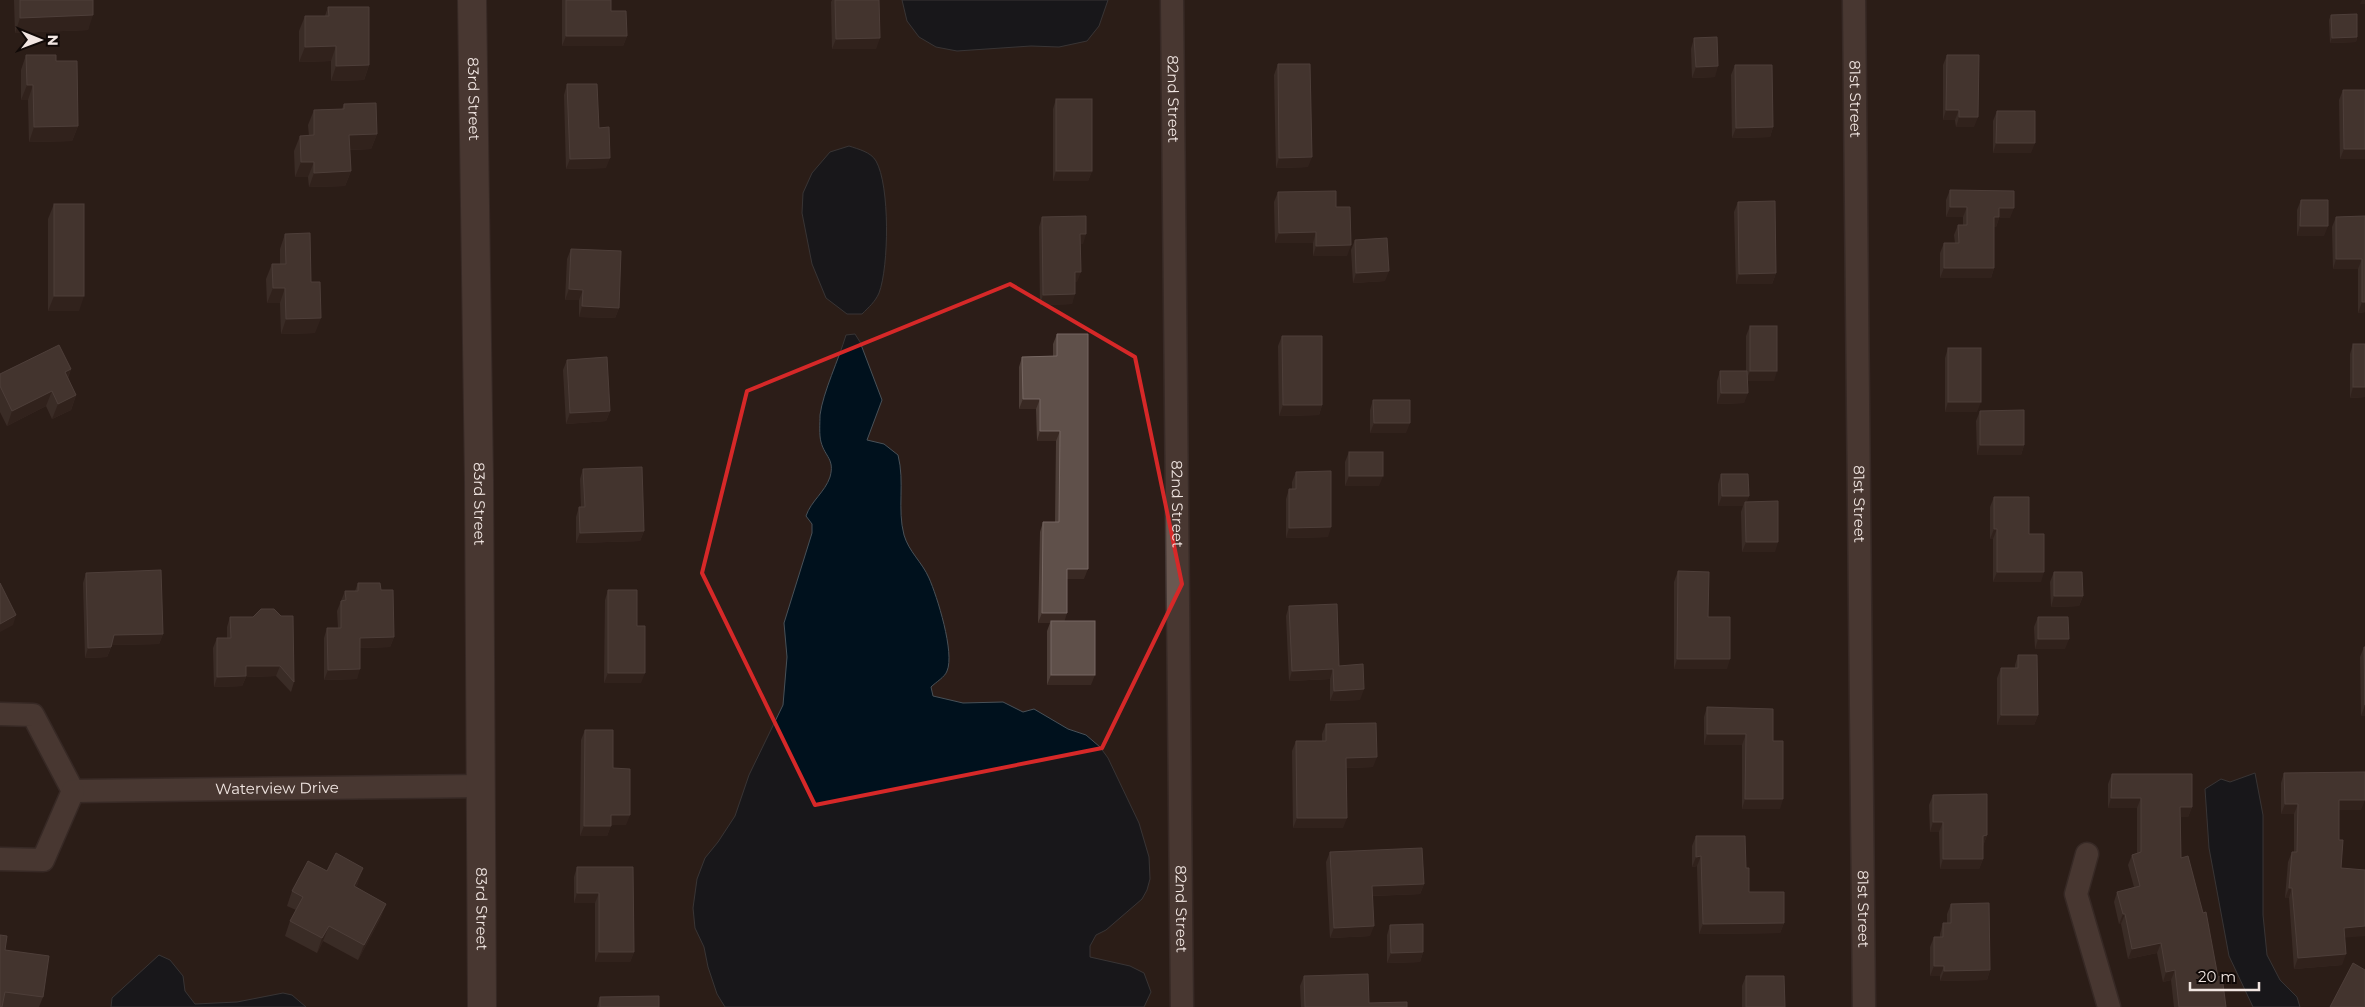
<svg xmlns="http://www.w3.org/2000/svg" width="2365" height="1007" viewBox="0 0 2365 1007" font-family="Montserrat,sans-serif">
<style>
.water{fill:#00111d;stroke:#485158}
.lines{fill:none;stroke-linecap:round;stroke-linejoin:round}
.minor-casing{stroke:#453835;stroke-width:25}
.tertiary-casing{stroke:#453835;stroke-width:30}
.minor{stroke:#6a5851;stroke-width:22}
.tertiary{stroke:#6a5851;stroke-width:28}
.wall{fill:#4d3e38}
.shaded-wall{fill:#392923}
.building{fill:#5f504a;stroke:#766762}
.marked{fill:none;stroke:#d62828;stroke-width:4;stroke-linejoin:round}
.labels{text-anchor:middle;stroke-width:5;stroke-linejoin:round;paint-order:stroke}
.street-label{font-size:15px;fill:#f1e6e2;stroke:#100907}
</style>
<rect width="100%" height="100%" fill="#2c1d18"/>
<g class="water">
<path d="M902 0H1108L1099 26 1087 41 1059 47 1031 46 957 51 936 47 919 37 907 21Z"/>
<path d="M849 146C858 149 871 152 876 161 890 185 889 267 879 293 875 302 869 307 862 314H847L826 298 812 264 802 213 803 193 812 173 830 152Z"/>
<path d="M855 334 860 342 882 400 867 440 884 444 898 455C905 482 897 509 904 535 909 552 922 562 929 578 937 596 955 653 947 671 945 677 936 682 931 687L933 696 963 703 1003 702 1023 712 1034 709 1068 729 1086 735 1100 747 1108 758 1139 823 1149 857 1150 879 1147 890 1142 899 1106 930 1096 935 1090 946V957L1130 966 1144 973 1151 992 1144 1007H725L717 994 708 967 704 947 695 928 693 908 697 879 705 858 718 842 735 816 749 775 783 705 787 657 784 623 812 533V524L806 516C811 501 825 492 830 477 835 459 825 457 821 442 819 435 820 423 820 415 823 392 839 359 846 335Z"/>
<path d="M2255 773 2263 815V915L2267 955 2280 980 2297 997 2300 1007H2253L2229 956 2209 848 2205 789 2221 779 2230 782Z"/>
<path d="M159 955 170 960 183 976 185 991 195 1004 237 1002 283 993 292 995 306 1007H111L112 998Z"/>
</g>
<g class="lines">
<defs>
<g id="minor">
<path id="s1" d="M1172 0 1182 1007"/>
<path id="s2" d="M1854 0 1864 1007"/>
<path d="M0 714 33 715 73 791"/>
<path id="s3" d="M73 791 481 786"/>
<path d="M2087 854 2076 894 2109 1007"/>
<path d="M0 859 43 860 73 791"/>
</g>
<g id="tertiary">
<path id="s4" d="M472 0 479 480 482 1007"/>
</g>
</defs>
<use href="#minor" class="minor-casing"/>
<use href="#tertiary" class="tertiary-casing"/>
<use href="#minor" class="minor"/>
<use href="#tertiary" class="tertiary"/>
</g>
<g class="wall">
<path d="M14 0H93L88 30 15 33Z"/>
<path d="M562 0H611V11L627 36 623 46H562Z"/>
<path d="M832 0H879L876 49H832L831 2Z"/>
<path d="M328 7 369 65 364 80 331 81V61L299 62V31L305 16H325Z"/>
<path d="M2331 15 2357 37 2356 42 2330 43 2329 20Z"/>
<path d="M1694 38 1715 77 1692 78 1691 49Z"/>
<path d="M26 55 56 61 78 126 72 141 29 142 28 100H21V70Z"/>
<path d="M1947 55 1974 127H1956L1955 120H1943V65Z"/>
<path d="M1278 64 1308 167 1276 168 1274 75Z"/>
<path d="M1735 65 1773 127 1770 137 1732 138 1731 75Z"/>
<path d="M567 84 599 128 606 168 566 169 564 95Z"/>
<path d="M2343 90 2365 159H2340L2339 100Z"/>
<path d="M1056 99 1092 171 1088 181H1053V109Z"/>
<path d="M344 104 377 134 371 149 350 150 351 171 345 186 309 187 308 177H295L294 151 300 136H309L308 125 314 110 342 109Z"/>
<path d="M1997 111 2031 153H1993V121Z"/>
<path d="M1950 190 2010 218H1999L1996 227H1994V268L1991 278H1940V253L1944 243H1955L1954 235 1958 225H1963V217H1946V200Z"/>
<path d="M1278 192 1336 207 1347 256H1313V243H1275L1274 202Z"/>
<path d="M2301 200 2324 236H2297V210Z"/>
<path d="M1738 202 1776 273 1772 284H1736L1734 212Z"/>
<path d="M54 204 79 311H48V219Z"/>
<path d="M2365 216V312L2358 313V269H2333L2332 227 2336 217Z"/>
<path d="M1042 217 1083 244H1080L1077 282H1075L1072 304 1040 305 1039 227Z"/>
<path d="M285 234 311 282 315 333 281 334 280 303H267L266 279 272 264H280V249Z"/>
<path d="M1355 240 1385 281 1353 283 1351 250Z"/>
<path d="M571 249 619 308 615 318 579 317V300H565L567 259Z"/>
<path d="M1750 326 1774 381H1748L1744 403 1717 404V381L1720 371H1746V336Z"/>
<path d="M1057 334 1084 579H1067L1064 621 1091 685H1047V631L1050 623H1038L1040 532 1043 522H1055L1056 441H1037L1036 409H1019V367L1022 357 1053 356V344Z"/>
<path d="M1282 336 1322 405 1319 415 1279 416 1278 346Z"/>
<path d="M2353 344 2365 397 2350 398V354Z"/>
<path d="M1948 348 1977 412H1945V358Z"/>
<path d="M567 360 610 411 606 421 566 424 563 370Z"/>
<path d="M71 369 68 378 76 395 71 410 52 419 46 406 7 426 0 412V374Z"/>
<path d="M1373 400 1406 433H1370V410Z"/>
<path d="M1980 411 2024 445 2021 455H1977L1976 421Z"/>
<path d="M1349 452 1379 486H1345V462Z"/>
<path d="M583 469 644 531 640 541 576 543V517L579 507H581L580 479Z"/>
<path d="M1296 472 1328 537 1286 538V499L1289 489H1292V482Z"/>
<path d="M1721 474 1749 496 1746 502 1775 552H1742L1741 512 1743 506H1718V484Z"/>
<path d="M1994 497 2029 534 2041 582H1993V539H1990V507Z"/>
<path d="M1678 571 1708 617 1727 669H1674V582Z"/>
<path d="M2054 572 2083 596 2079 606 2051 607 2050 582Z"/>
<path d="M86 573 163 634 159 644 112 645 107 657 85 658 83 583Z"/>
<path d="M358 583 381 590 394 637 390 647 360 648 357 679 324 680V638L327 628H338L337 611 345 591H355Z"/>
<path d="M608 590 637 626 641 683H604L605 600Z"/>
<path d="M1289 606 1339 666 1360 700 1330 701V679L1289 681 1286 616Z"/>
<path d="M230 617H253L294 682 291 692 276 676 246 677 242 686 214 687 213 648 217 638H227V627Z"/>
<path d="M2038 617 2065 649H2035L2034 627Z"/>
<path d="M2364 647H2365V716H2361L2360 657Z"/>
<path d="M2018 655 2038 715 2034 725H1997V678L2001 668H2015V665Z"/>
<path d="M1707 707 1773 741 1780 809H1742V745H1704V717Z"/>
<path d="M1326 724 1373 767 1346 768 1343 828H1293L1292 751 1296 741H1322V734Z"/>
<path d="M585 730 613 768 626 825H611L607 836H580L581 740Z"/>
<path d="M2284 773 2361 810H2339V840L2344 938 2342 965 2294 969 2289 898H2285L2288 862 2292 852H2294V814H2281V783Z"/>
<path d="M2112 774 2192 807 2188 817H2181V858L2218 977 2226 1007H2174L2171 980 2163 982 2157 953 2128 959 2121 924H2119L2114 902 2117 892 2134 887 2128 865 2132 855 2137 853V808H2108V784Z"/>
<path d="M1933 795 1987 835 1983 846V859L1979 869H1940L1939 832H1930L1929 805Z"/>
<path d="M1696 836 1746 868 1749 892 1784 923 1780 933 1699 934 1697 866 1692 867V846Z"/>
<path d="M1330 852 1424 884 1420 894 1373 896 1370 936 1330 938 1326 862Z"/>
<path d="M577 867H633L634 952 630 962H595V903H574V877Z"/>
<path d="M327 871 358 883 356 887 386 904 380 919 358 960 323 941 317 953 285 936 290 921 296 910 287 906 292 891Z"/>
<path d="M1951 904 1990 970 1987 980 1940 981V976H1930V947L1934 937H1940V934L1943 923H1947V914Z"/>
<path d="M1390 925 1423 952 1420 962 1387 963V935Z"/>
<path d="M5 950 43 997 39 1007H0Z"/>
<path d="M1304 976 1369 1003 1407 1007H1301L1300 986Z"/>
<path d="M1746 976 1785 1007H1742V986Z"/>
<path d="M600 997 659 1007H597Z"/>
</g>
<g class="shaded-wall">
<path d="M2362 0H2365V4H2360Z"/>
<path d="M93 15 88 30 15 33 20 18Z"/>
<path d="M566 36H627L623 46H562Z"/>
<path d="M2357 37 2356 42 2330 43 2332 38Z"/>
<path d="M880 38 876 49H832L836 39Z"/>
<path d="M336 46 331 61 299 62 305 47Z"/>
<path d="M369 65 364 80 331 81 336 66Z"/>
<path d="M1718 66 1715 77 1692 78 1696 67Z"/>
<path d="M27 85H33L28 100H21Z"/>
<path d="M1946 110H1959L1955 120H1943Z"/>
<path d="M1959 117H1978L1974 127H1956Z"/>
<path d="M78 126 72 141 29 142 34 127Z"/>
<path d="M1773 127 1770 137 1732 138 1736 128Z"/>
<path d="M377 134 371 149 344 150 349 135Z"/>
<path d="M1996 143H2035L2031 153H1993Z"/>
<path d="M2344 149H2365V159H2340Z"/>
<path d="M1312 157 1308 167 1276 168 1279 158Z"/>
<path d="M610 158 606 168 566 169 570 159Z"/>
<path d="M301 162H314L308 177H295Z"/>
<path d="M351 171 345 186 309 187 314 173Z"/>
<path d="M1056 171H1092L1088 181H1053Z"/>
<path d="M1950 207H1967L1963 217H1946Z"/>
<path d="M1999 208H2014L2010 218H1999L1996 227H1990L1994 217Z"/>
<path d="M2300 226H2328L2324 236H2297Z"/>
<path d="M1316 232 1313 243H1275L1279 233Z"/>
<path d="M1080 234H1086L1083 244H1077Z"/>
<path d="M1351 245 1347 256H1313L1316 246Z"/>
<path d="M2336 259H2362L2358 269H2333Z"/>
<path d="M1944 268H1994L1991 278H1940Z"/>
<path d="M1389 271 1385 281 1353 283 1356 273Z"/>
<path d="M1075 272H1081L1077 282H1072Z"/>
<path d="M1776 273 1772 284H1736L1739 274Z"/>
<path d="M273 288H285L280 303H267Z"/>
<path d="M569 289 583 290 579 300H565Z"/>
<path d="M1075 294 1072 304 1040 305 1043 295Z"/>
<path d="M54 296H84L79 311H48Z"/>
<path d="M2362 302H2365V312L2358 313Z"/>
<path d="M582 306 619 308 615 318 579 317Z"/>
<path d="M321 318 315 333 281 334 286 319Z"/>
<path d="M71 369 65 384V372Z"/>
<path d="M1750 371H1777L1774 381H1746Z"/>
<path d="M2353 387H2365V397L2350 398Z"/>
<path d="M52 391 46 406 7 426 12 411Z"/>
<path d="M1721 393H1748L1744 403 1717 404Z"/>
<path d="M76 395 71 410 52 419 58 404Z"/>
<path d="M1023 399H1040L1036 409H1019Z"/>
<path d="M1948 402H1981L1977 412H1945Z"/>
<path d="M1283 405H1322L1319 415 1279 416Z"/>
<path d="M610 411 606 421 566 424 570 413Z"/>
<path d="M1374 423H1410L1406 433H1370Z"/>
<path d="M1040 431H1060L1056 441H1037Z"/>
<path d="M1980 445H2024L2021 455H1977Z"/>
<path d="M1349 476H1383L1379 486H1345Z"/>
<path d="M1722 496H1749L1745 506V502L1743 506H1718Z"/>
<path d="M1331 527 1328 537 1286 538 1289 528Z"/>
<path d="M1994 529H1997L1993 539H1990Z"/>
<path d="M644 531 640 541 576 543 580 533Z"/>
<path d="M1746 542H1778L1775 552H1742Z"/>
<path d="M1067 569H1088L1084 579H1064Z"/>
<path d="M1997 572H2044L2041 582H1993Z"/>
<path d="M2054 596H2083L2079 606 2051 607Z"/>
<path d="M1042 613H1067L1064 623 1051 621 1050 623H1038Z"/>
<path d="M16 615 13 625 0 632V624Z"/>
<path d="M163 634 159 644 111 645 114 635Z"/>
<path d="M394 637 390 647 356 648 360 638Z"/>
<path d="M2038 639H2069L2065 649H2035Z"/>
<path d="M111 647 107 657 85 658 88 648Z"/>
<path d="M1677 659H1730L1727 669H1674Z"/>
<path d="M246 666H280L276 676 246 677 242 686 214 687 217 677Z"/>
<path d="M360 669 357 679 324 680 328 670Z"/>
<path d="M1333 669 1330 679 1289 681 1292 671Z"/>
<path d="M608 673H645L641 683H604Z"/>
<path d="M1051 675H1095L1091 685H1047Z"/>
<path d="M1364 689 1360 700 1330 701 1334 691Z"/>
<path d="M2365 705V716H2361Z"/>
<path d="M2001 715H2038L2034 725H1997Z"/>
<path d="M1707 734H1746L1742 745H1704Z"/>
<path d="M1377 757 1373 767 1342 768 1346 758Z"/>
<path d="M2111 798H2141L2137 808H2108Z"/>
<path d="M1745 799H1783L1780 809H1742Z"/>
<path d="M2339 800H2365L2361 810H2335Z"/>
<path d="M2285 804H2298L2294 814H2281Z"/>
<path d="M2180 807H2192L2188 817H2177Z"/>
<path d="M611 815H630L626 825H607Z"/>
<path d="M1297 818H1347L1343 828H1293Z"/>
<path d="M1933 822H1943L1939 832H1930Z"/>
<path d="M584 826H611L607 836H580Z"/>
<path d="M1987 835 1983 846V836Z"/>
<path d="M1701 856 1697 866 1692 867 1696 857Z"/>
<path d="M1943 859H1983L1979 869H1940Z"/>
<path d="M363 868 358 883 348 901 354 886Z"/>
<path d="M1424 884 1420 894 1368 896 1372 886Z"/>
<path d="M2289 888H2292L2289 898H2285Z"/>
<path d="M577 893H599L595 903H574Z"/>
<path d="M386 904 380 919 358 960 364 945Z"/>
<path d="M2123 914H2125L2121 924H2119Z"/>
<path d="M1784 923 1780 933 1699 934 1703 924Z"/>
<path d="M329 926 323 941 317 953 322 938Z"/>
<path d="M1374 926 1370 936 1330 938 1334 928Z"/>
<path d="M2365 926V936L2340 938 2344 928Z"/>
<path d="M2161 943 2157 953 2128 959 2132 949Z"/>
<path d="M599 952H634L630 962H595Z"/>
<path d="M1423 952 1420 962 1387 963 1391 953Z"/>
<path d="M2346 954 2342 965 2294 969 2298 958Z"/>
<path d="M1934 966H1944L1940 976H1930Z"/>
<path d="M1990 970 1987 980 1940 981 1944 971Z"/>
<path d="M2175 970 2171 980 2163 982 2166 972Z"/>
</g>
<g class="building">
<path d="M20 0H93V15L20 18Z"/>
<path d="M566 0H611V11H626L627 36H566Z"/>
<path d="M835 0H879L880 38 836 39Z"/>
<path d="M328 7H369V65L336 66V46L305 47V16H329Z"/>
<path d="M2357 14V37L2332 38 2331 15Z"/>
<path d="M1717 37 1718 66 1696 67 1694 38Z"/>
<path d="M26 55H56V61H77L78 126 34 127 33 85H27Z"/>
<path d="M1947 55H1979L1978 117H1959V110H1946Z"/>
<path d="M1278 64H1310L1312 157 1279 158Z"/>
<path d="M1735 65H1772L1773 127 1736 128Z"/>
<path d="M567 84H597L599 128 609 127 610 158 570 159Z"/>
<path d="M2343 90H2365V149H2344Z"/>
<rect x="1056" y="99" width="36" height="72"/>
<path d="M376 103 377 134 349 135 351 171 314 173V162H301L300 136 314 135V110L344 109V104Z"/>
<path d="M1997 111H2035V143H1996Z"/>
<path d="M1950 190 2014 191V208H1999V217H1994V268H1944V243H1959L1958 225H1967V207H1950Z"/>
<path d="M1336 191V207H1350L1351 245 1316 246V232L1279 233 1278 192Z"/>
<path d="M2301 200H2328V226H2300Z"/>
<path d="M1775 201 1776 273 1739 274 1738 202Z"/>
<rect x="54" y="204" width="30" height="92"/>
<path d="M1086 216V234H1080L1081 272H1075V294L1043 295 1042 217Z"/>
<path d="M2365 216V302H2362V259H2336V217Z"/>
<path d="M310 233 311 282H320L321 318 286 319 285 288H273L272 264H286L285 234Z"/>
<path d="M1387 238 1389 271 1356 273 1355 240Z"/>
<path d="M571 249 621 251 619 308 582 306 583 290 569 289Z"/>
<rect x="1750" y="326" width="27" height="45"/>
<path d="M1057 334H1088V569H1067V613H1042L1043 522H1059L1060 431H1040V399H1023L1022 357 1057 356Z"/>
<path d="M1282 336H1322V405H1283Z"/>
<rect x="2353" y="344" width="12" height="43"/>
<path d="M59 345 71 369 65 372 76 395 58 404 52 391 12 411 0 386V374Z"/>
<rect x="1948" y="348" width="33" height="54"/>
<path d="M607 357 610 411 570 413 567 360Z"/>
<path d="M1720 371H1747L1748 393H1721Z"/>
<path d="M1373 400H1410V423H1374Z"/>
<path d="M2024 410V445H1980V411Z"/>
<rect x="1349" y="452" width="34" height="24"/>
<path d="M642 467 644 531 580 533 579 507H585L583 469Z"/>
<path d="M1331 471V527L1289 528V489H1296V472Z"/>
<path d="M1721 474H1748L1749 496H1722Z"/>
<path d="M1994 497H2029V534H2044V572H1997V529H1994Z"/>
<path d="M1778 501V542H1746L1745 502Z"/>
<path d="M161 570 163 634 114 635 111 647 88 648 86 573Z"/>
<path d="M1678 571 1709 572 1708 617H1730V659H1677Z"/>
<path d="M2054 572H2082L2083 596H2054Z"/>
<path d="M0 583 16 615 0 624Z"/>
<path d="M358 583H380L381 590H393L394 637 360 638V669L328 670 327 628H341V601L346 600 345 591H358Z"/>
<path d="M608 590H637V626H645V673H608Z"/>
<path d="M1337 604 1339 666 1363 664 1364 689 1334 691 1333 669 1292 671 1289 606Z"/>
<path d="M261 609H274L281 616H293L294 682 280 666H246V676L217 677V638H231L230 617H253Z"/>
<path d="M2038 617H2068L2069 639H2038Z"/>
<rect x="1051" y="621" width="44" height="54"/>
<path d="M2364 647H2365V705Z"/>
<path d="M2018 655H2037L2038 715H2001V668H2018Z"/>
<path d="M1707 707 1773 709V741H1783V799H1745L1746 734H1707Z"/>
<path d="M1376 723 1377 757 1346 758 1347 818H1297L1296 741H1326V724Z"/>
<path d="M585 730H613V768L630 769V815H611V826H584Z"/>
<path d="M2365 772V800H2339V840H2343L2341 868 2365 870V926L2344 928 2346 954 2298 958 2292 888H2289L2292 852H2297L2298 804H2285L2284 773Z"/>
<path d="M2112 774H2192V807H2180L2181 858 2188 856 2203 913 2206 912 2218 977 2222 976 2226 1007H2179L2175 970 2166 972 2161 943 2132 949 2125 914H2123L2117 892 2140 886 2132 855 2141 852V798H2111Z"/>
<path d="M1987 794V835L1983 836V859H1943V822H1933V795Z"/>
<path d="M1696 836H1745L1746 868H1749V892H1784V923L1703 924 1701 856 1696 857Z"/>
<path d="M1422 848 1424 884 1372 886 1374 926 1334 928 1330 852Z"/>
<path d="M336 853 363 868 354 886 386 904 364 945 329 926 322 938 290 921 303 897 292 891 308 861 327 871Z"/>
<path d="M577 867H633L634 952H599V893H577Z"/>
<path d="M1989 903 1990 970 1944 971V966H1934V937H1943V923H1951V904Z"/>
<path d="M1423 924V952L1391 953 1390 925Z"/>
<path d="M0 935 7 936 5 950 49 956 43 997 5 992 2 1007H0Z"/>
<path d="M2353 963 2365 970V1007H2330Z"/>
<path d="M1368 974 1369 1003 1407 1002V1007H1305L1304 976Z"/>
<path d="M1746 976H1784L1785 1007H1746Z"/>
<path d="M659 996V1007H600V997Z"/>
</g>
<path d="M0 0H2365V1007H0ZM1010 284 1135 357 1182 584 1102 748 815 805 702 573 747 391Z" fill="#2c1d18" fill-opacity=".55" fill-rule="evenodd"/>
<path class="marked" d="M1010 284 1135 357 1182 584 1102 748 815 805 702 573 747 391Z"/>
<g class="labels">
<g class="street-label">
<text dy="5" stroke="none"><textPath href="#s4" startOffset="99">83rd Street</textPath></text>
<text dy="5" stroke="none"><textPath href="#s1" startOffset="99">82nd Street</textPath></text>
<text dy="5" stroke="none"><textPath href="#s2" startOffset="99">81st Street</textPath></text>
<text dy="5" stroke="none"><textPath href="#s4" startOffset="504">83rd Street</textPath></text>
<text dy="5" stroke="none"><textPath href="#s1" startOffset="504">82nd Street</textPath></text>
<text dy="5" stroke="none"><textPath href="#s2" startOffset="504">81st Street</textPath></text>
<text dy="5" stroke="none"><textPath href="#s3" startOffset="204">Waterview Drive</textPath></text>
<text dy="5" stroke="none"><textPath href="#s4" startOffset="909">83rd Street</textPath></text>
<text dy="5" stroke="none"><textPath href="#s1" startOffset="909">82nd Street</textPath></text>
<text dy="5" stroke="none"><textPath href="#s2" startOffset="909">81st Street</textPath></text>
</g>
</g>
<g transform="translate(40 40) rotate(91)" stroke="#100907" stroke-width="4" paint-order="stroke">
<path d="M0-4L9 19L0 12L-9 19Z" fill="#f1e6e2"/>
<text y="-8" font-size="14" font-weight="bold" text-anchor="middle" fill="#f1e6e2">N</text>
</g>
<path d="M2190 982v8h69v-8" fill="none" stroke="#f1e6e2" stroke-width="2.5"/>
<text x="2198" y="982" font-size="15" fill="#f1e6e2" stroke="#100907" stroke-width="4" paint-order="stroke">20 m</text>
</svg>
